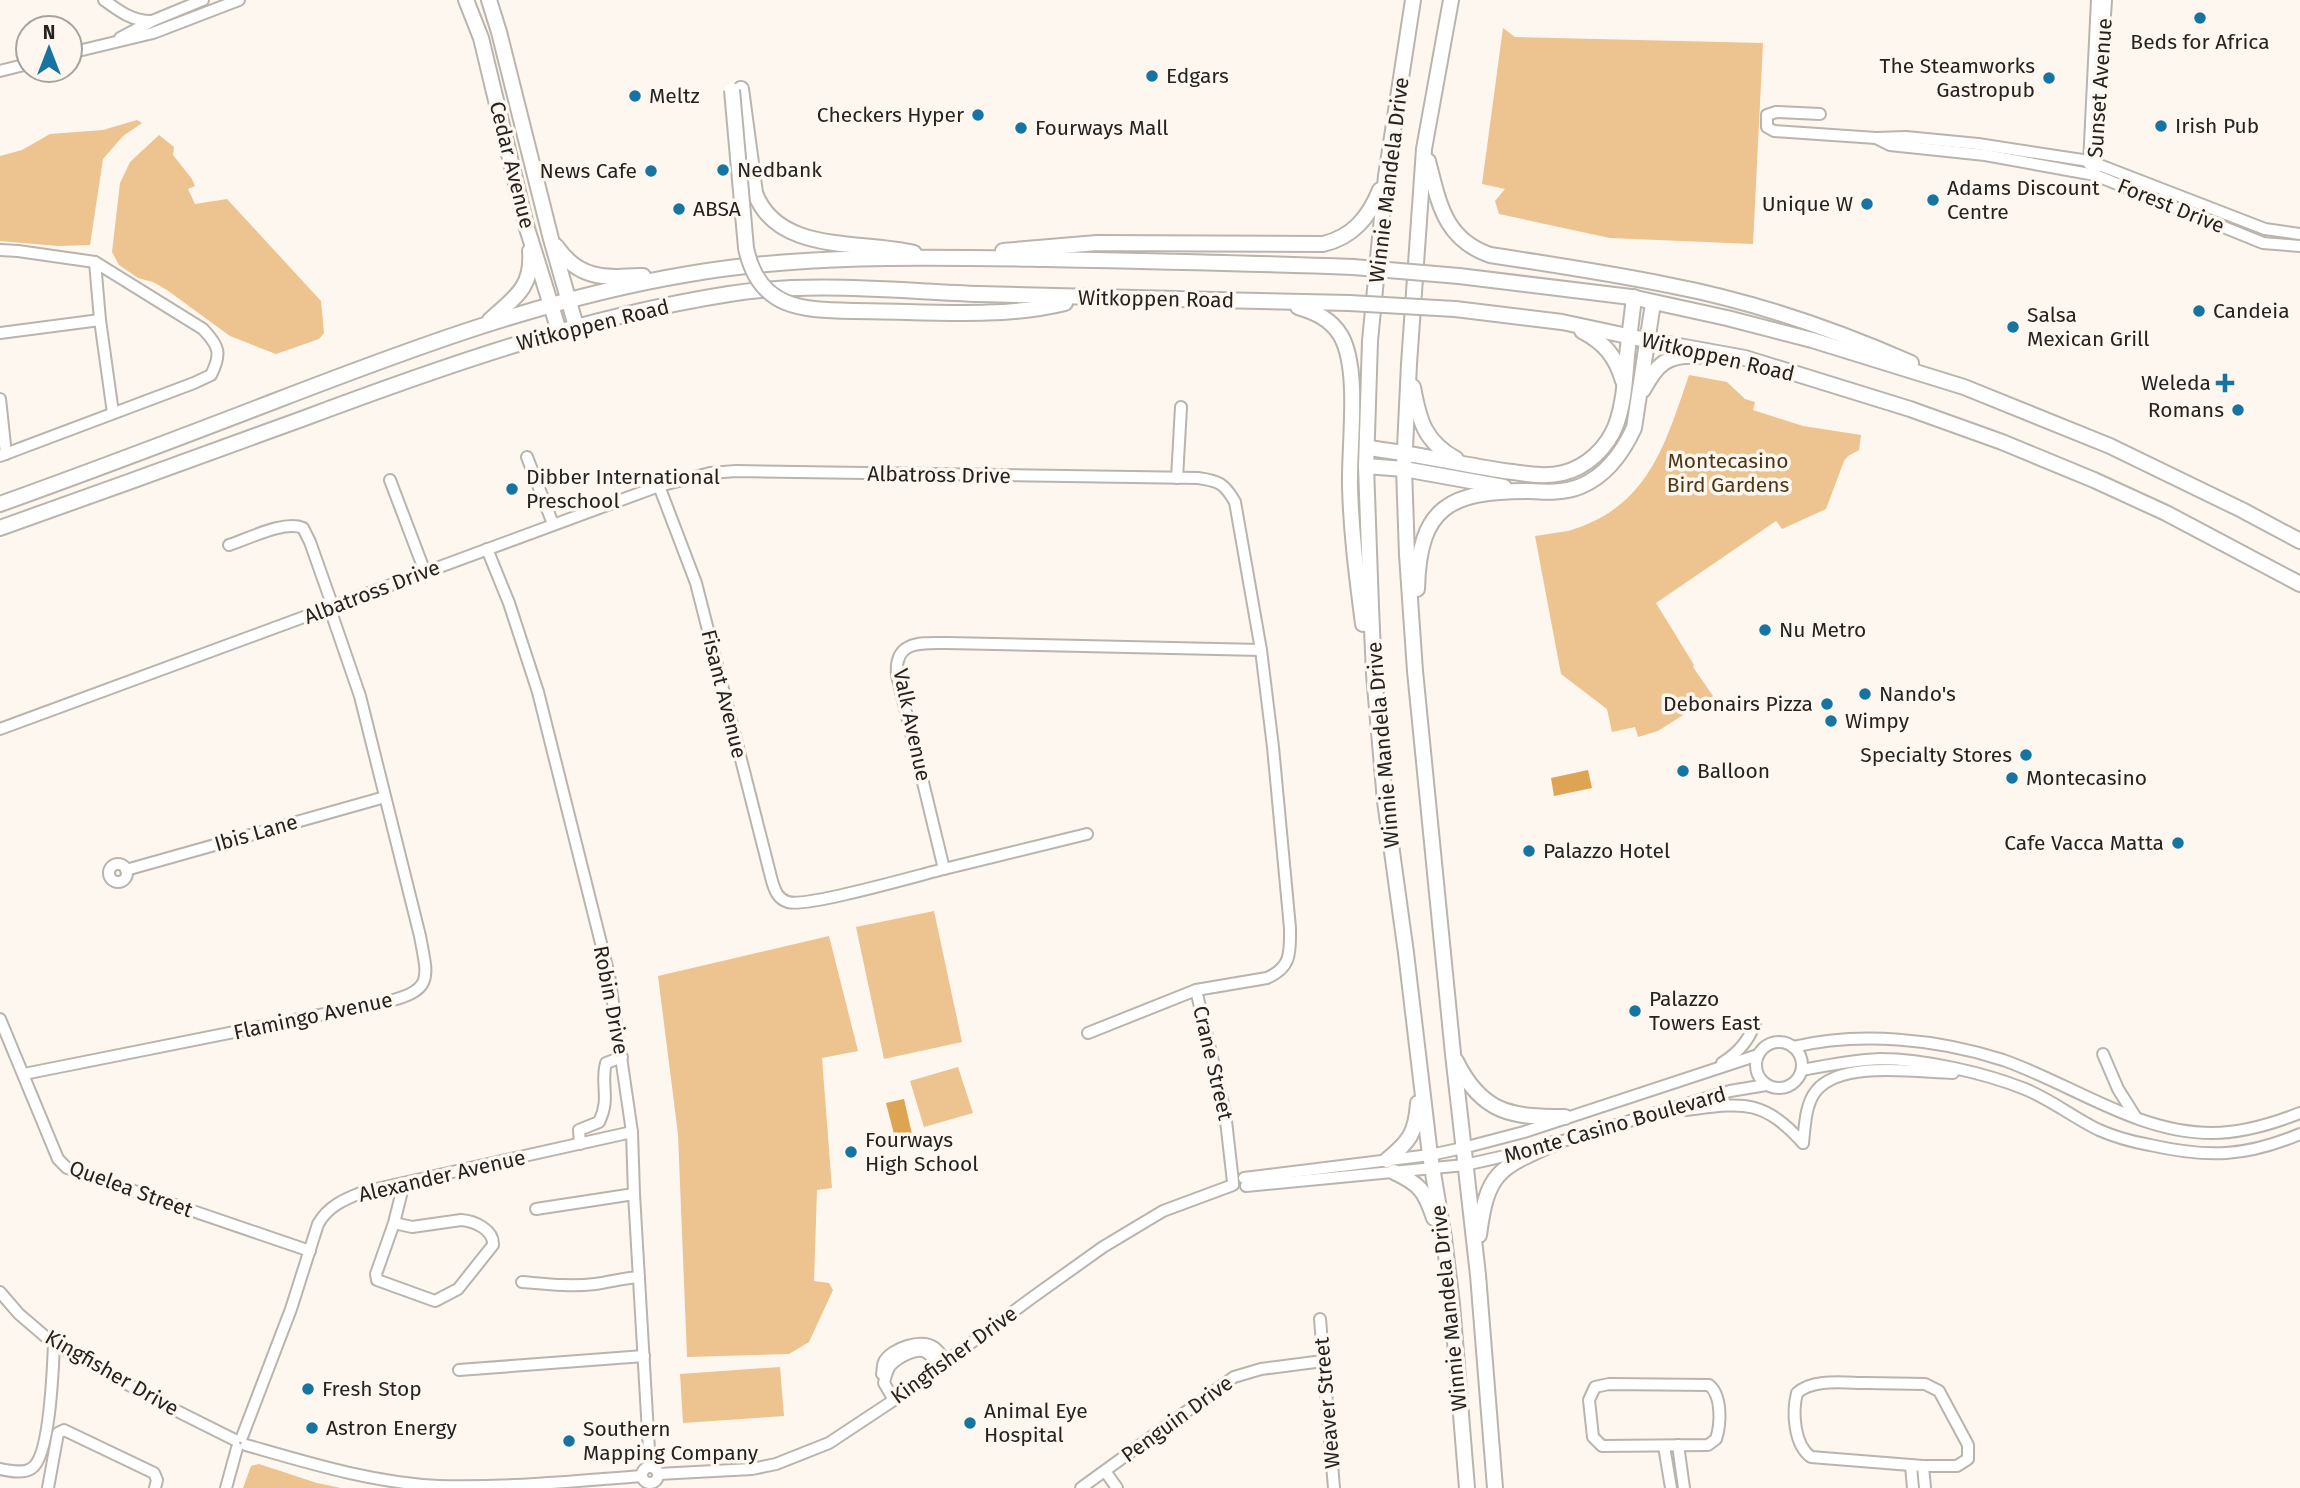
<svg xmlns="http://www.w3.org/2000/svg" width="2300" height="1488" viewBox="0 0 2300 1488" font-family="'Fira Sans',sans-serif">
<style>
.green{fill:#edc38f}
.water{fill:#dda454}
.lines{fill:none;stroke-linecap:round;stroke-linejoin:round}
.minor-casing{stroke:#b9b4ad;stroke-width:14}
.major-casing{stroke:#b9b4ad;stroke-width:18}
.minor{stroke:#fff;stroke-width:10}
.major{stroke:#fff;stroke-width:14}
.major-bridge-casing{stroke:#b9b4ad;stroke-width:18;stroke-linecap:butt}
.major-bridge{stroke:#fff;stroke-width:14}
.poi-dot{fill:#1773a1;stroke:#fdf7f0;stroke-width:2.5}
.labels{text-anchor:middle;stroke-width:7;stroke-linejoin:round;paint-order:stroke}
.poi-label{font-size:21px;fill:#252320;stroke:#fdf7f0;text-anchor:start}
.street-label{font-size:21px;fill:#252320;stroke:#fdf7f0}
.park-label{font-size:21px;fill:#4f3715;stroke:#fdf7f0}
</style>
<rect width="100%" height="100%" fill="#fdf7f0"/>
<g class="green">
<path d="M1503 28 1515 37 1763 43 1753 244 1610 238 1499 214 1495 201 1505 189 1482 184Z"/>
<path d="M137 120 142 123 123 136 103 159 90 245 58 246 0 241V156L22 150 50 134 103 130Z"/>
<path d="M159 135 174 147 173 155 192 179 195 186 188 189 195 204 227 199 321 301 324 333 319 339 276 354 230 336 167 290 153 282 138 278 119 265 112 252 120 183 130 162Z"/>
<path d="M1689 375 1727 382 1745 399 1755 402 1753 410 1803 426 1861 435 1859 450 1848 456 1844 461 1826 509 1782 529 1776 521 1656 603 1694 665 1693 667 1713 696 1658 731 1638 737 1635 727 1612 732 1607 709 1561 674 1535 536C1546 534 1557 533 1568 531 1648 508 1665 445 1689 375Z"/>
<path d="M934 911 962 1042 884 1059 856 927Z"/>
<path d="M829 936 858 1051 822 1058 832 1188 817 1190 814 1281 829 1283 833 1290 809 1342 789 1354 687 1357 678 1134 658 976Z"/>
<path d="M958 1067 973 1113 924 1127 910 1081Z"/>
<path d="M780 1367 784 1416 683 1423 680 1374Z"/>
<path d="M259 1464 317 1483 341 1488H243L251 1466Z"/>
</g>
<g class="water">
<path d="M1588 770 1592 788 1554 796 1551 778Z"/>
<path d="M904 1099 912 1134 895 1138 886 1103Z"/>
</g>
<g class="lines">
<defs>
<g id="minor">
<path d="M104 0C119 11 132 21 151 21"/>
<path d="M120 38 152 21 203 0"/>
<path d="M70 53 153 33 239 0"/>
<path d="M0 71 28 64"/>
<path d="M1820 114 1776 112 1767 115V127L1774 131 1876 138 1906 137 1978 144 2089 161 2265 229 2300 234"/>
<path d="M1876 138 1890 145 1985 155 2095 175 2263 243 2300 246"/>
<path d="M2089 164 2097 0"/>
<path d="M2095 169 2106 0"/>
<path d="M0 250 18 251 95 262 203 329C219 346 222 353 211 375L194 383 0 456"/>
<path d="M95 262 100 320 113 413"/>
<path d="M0 333 100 320"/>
<path d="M0 399 6 454"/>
<path d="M527 457 553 524"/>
<path d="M1177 478 1181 407"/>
<path d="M390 480 425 572"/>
<path d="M659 486 696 583 772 881C775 891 778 899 788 902 806 908 919 875 944 869L897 675C894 640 921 643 947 643L1261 650"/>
<path d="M229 545C248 539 284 520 303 528L310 542 333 607"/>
<path d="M487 549 509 603 538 692 609 975 632 1132 634 1194 650 1467"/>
<path d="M0 729 659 486 710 473 736 471 1198 478C1219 481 1224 483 1235 502L1261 650 1273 747 1290 928C1290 952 1292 967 1267 978L1196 990 1088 1033"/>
<circle cx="118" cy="873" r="9"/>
<path d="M944 869 1087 834"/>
<path d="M126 870 385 797"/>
<path d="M1196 990 1225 1112 1233 1182"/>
<path d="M0 1019 58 1159 67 1168 310 1251"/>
<circle cx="1779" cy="1065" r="23"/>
<path d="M1793 1047C1860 1031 1938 1039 2003 1060 2072 1084 2137 1133 2212 1133 2243 1133 2272 1124 2300 1113"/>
<path d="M2103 1054 2118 1089 2135 1116"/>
<path d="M1722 1063C1738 1053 1749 1041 1755 1023"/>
<path d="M1802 1070C1828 1065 1854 1060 1880 1059 1924 1059 1985 1073 2025 1089 2052 1100 2074 1118 2099 1130 2115 1137 2133 1142 2150 1145 2208 1158 2245 1157 2300 1134"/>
<path d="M24 1074 389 1001C435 990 427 975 420 936L360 696 330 609"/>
<path d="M1686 1110C1743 1103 1762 1098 1803 1143"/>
<path d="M1803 1143C1805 1126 1805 1105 1816 1091 1841 1060 1916 1072 1953 1073"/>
<path d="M580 1144 579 1130 599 1122C611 1098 600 1085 606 1063L622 1057"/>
<path d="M1546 1146 1730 1091 1766 1085"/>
<path d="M1244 1178 1430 1155 1463 1148 1524 1132 1758 1055"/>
<path d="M1246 1186 1465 1165 1527 1151"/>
<path d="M536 1209 634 1194"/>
<path d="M394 1223 376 1274 377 1280 435 1301 458 1289 493 1245C494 1230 475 1221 461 1220L412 1227 394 1223 404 1183"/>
<path d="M522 1282C546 1284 570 1287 595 1284 610 1282 624 1278 639 1277"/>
<path d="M0 1292 19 1314 54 1344 173 1409 235 1440"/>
<path d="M1320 1319 1334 1488"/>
<path d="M459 1370 644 1356"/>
<path d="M882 1374C883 1370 882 1366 884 1362 891 1348 922 1338 935 1348 939 1351 943 1358 946 1362"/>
<path d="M1866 1383 1925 1384 1939 1391 1968 1445V1459L1957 1466H1923L1811 1457C1794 1445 1792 1412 1797 1393 1813 1378 1846 1383 1866 1383Z"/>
<path d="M1609 1384 1709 1385C1722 1395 1721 1424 1716 1439L1708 1445 1602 1446 1593 1437 1589 1400 1595 1387Z"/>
<path d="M894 1400 884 1383C885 1378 887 1371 890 1366 897 1358 917 1346 927 1353 932 1356 936 1363 939 1367"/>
<path d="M242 1437 291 1309 318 1224C328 1206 345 1199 363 1192L632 1132"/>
<path d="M246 1445C309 1463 373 1483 439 1486 507 1488 575 1481 642 1476"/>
<path d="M1678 1445 1684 1488"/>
<path d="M1664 1446 1671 1488"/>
<path d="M1911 1466 1913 1488"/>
<path d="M1923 1466 1925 1488"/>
<circle cx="650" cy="1475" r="8"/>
<path d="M0 1469C10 1471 24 1474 32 1468 50 1456 53 1367 54 1344"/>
<path d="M1105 1471 1117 1488"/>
<path d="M658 1474 752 1469 776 1464 829 1443 894 1400 1033 1297 1103 1247 1163 1211 1233 1185"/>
<path d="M48 1488 58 1433 64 1430 154 1473 157 1480 155 1488"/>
<path d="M226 1488 237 1448"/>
<path d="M1081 1488 1234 1377 1261 1369 1323 1361"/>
</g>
<g id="major">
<path d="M466 0 481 38 526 225 559 331"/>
<path d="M489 0 499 32 551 239 576 326"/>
<path d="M1413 0 1386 176 1370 341 1366 466 1371 607 1374 674 1385 801 1406 953 1430 1155 1444 1238 1452 1304 1467 1488"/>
<path d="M1451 0 1424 149 1409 364 1404 469 1407 555 1415 671 1453 1054 1478 1275 1495 1488"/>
<path d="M741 89 755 193C778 255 863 240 914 253"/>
<path d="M1428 161C1439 203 1444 239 1490 255 1549 264 1609 273 1668 285 1752 301 1834 329 1911 363"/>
<path d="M556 246C579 280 605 278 643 276"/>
<path d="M1003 251 1097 243 1323 244C1353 237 1369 217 1380 190"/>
<path d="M1459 276 1631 297 1727 318 1812 340 1964 387 2110 446 2242 510 2300 541"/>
<path d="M1298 307C1315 312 1331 319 1341 336 1360 370 1349 444 1350 485 1351 532 1357 577 1363 624"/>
<path d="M1455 309 1562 322 1646 340 1745 358 1910 409 2002 442 2094 480 2166 513 2300 584"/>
<path d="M855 311C922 311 1001 319 1065 303"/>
<path d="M490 320C514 298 533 288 530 251"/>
<path d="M1582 331C1605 343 1616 357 1623 381"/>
<path d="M1413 387C1419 421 1425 442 1456 459"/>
<path d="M1643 390C1657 364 1667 354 1698 356"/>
<path d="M1367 448C1413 453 1458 464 1504 471 1523 473 1543 478 1563 473 1587 467 1607 448 1616 425 1624 403 1625 379 1627 356 1629 336 1632 317 1634 297"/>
<path d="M1366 466 1404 469 1504 487"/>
<path d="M0 504C92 471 184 436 275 401 410 349 545 298 689 274 805 254 928 257 1045 259 1148 261 1250 263 1353 267"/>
<path d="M0 528C101 492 201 456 302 419 441 367 582 317 729 294 811 281 897 291 980 294 1103 298 1226 300 1349 303"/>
<path d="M1417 589C1419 506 1450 491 1529 491 1546 492 1565 493 1581 486 1607 475 1623 452 1634 428L1653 303"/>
<path d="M1456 1061C1482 1114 1512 1117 1565 1117"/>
<path d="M1387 1160C1409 1142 1416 1133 1418 1103"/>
<path d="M1394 1172C1420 1184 1425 1191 1434 1218"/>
<path d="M1479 1235C1487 1173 1498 1168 1553 1144"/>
</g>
</defs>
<use href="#minor" class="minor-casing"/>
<use href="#major" class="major-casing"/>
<use href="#minor" class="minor"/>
<use href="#major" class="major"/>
<defs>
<g id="major-bridge">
<path d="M732 90 746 248C759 310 803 310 855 311"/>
<path d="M1353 267 1459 276"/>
<path d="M1349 303 1455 309"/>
</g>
</defs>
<use href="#major-bridge" class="major-bridge-casing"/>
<use href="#major-bridge" class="major-bridge"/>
</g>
<g class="poi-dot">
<circle cx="2200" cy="18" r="7"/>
<circle cx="1152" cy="76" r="7"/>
<circle cx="2049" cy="78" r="7"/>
<circle cx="635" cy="96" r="7"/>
<circle cx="978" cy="115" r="7"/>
<circle cx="2161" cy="126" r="7"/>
<circle cx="1021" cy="128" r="7"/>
<circle cx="723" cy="170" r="7"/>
<circle cx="651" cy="171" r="7"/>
<circle cx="1933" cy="200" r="7"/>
<circle cx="1867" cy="204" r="7"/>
<circle cx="679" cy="209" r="7"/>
<circle cx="2199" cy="311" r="7"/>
<circle cx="2013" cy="327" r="7"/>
<path d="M2221.5 372.5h7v7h7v7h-7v7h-7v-7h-7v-7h7z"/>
<circle cx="2238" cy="410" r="7"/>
<circle cx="512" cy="489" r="7"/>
<circle cx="1765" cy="630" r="7"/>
<circle cx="1865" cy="694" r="7"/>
<circle cx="1827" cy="704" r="7"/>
<circle cx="1831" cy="721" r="7"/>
<circle cx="2026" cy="755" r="7"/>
<circle cx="1683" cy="771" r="7"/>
<circle cx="2012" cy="778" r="7"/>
<circle cx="2178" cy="843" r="7"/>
<circle cx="1529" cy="851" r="7"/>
<circle cx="1635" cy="1011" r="7"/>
<circle cx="851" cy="1152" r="7"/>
<circle cx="308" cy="1389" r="7"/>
<circle cx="970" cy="1423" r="7"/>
<circle cx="312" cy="1428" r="7"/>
<circle cx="569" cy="1441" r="7"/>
</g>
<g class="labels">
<g class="poi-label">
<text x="2200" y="49" text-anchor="middle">Beds for Africa</text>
<text x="2035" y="73" text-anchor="end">The Steamworks<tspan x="2035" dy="24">Gastropub</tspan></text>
<text x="1166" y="83">Edgars</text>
<text x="649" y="103">Meltz</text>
<text x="964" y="122" text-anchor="end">Checkers Hyper</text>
<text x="2175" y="133">Irish Pub</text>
<text x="1035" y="135">Fourways Mall</text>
<text x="737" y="177">Nedbank</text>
<text x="637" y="178" text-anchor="end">News Cafe</text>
<text x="1947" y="195">Adams Discount<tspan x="1947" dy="24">Centre</tspan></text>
<text x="1853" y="211" text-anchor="end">Unique W</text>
<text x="693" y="216">ABSA</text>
<text x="2213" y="318">Candeia</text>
<text x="2027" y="322">Salsa<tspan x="2027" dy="24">Mexican Grill</tspan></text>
<text x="2211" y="390" text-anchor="end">Weleda</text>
<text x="2224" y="417" text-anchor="end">Romans</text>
<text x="526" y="484">Dibber International<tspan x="526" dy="24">Preschool</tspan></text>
<text x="1779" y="637">Nu Metro</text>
<text x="1879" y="701">Nando's</text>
<text x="1813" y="711" text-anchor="end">Debonairs Pizza</text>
<text x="1845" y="728">Wimpy</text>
<text x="2012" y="762" text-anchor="end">Specialty Stores</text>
<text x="1697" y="778">Balloon</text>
<text x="2026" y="785">Montecasino</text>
<text x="2164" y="850" text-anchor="end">Cafe Vacca Matta</text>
<text x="1543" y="858">Palazzo Hotel</text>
<text x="1649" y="1006">Palazzo<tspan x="1649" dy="24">Towers East</tspan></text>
<text x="865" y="1147">Fourways<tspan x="865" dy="24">High School</tspan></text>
<text x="322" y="1396">Fresh Stop</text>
<text x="984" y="1418">Animal Eye<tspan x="984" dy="24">Hospital</tspan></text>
<text x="326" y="1435">Astron Energy</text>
<text x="583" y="1436">Southern<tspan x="583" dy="24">Mapping Company</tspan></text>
</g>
<g class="street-label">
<text transform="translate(2100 88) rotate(-86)" y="7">Sunset Avenue</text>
<text transform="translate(512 165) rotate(76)" y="7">Cedar Avenue</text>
<text transform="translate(1389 180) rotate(-83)" y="7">Winnie Mandela Drive</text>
<text transform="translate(2171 206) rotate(22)" y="7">Forest Drive</text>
<text transform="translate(1156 299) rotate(1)" y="7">Witkoppen Road</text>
<text transform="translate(593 325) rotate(-14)" y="7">Witkoppen Road</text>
<text transform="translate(1718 357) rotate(13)" y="7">Witkoppen Road</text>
<text transform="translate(939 475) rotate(1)" y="7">Albatross Drive</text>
<text transform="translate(372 592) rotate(-21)" y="7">Albatross Drive</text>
<text transform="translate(724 694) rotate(76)" y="7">Fisant Avenue</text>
<text transform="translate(912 725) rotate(78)" y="7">Valk Avenue</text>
<text transform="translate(1383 745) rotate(-95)" y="7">Winnie Mandela Drive</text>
<text transform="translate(256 833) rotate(-16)" y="7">Ibis Lane</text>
<text transform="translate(611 1000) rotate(79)" y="7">Robin Drive</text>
<text transform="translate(313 1016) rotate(-12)" y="7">Flamingo Avenue</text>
<text transform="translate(1213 1063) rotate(77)" y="7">Crane Street</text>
<text transform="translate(1615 1125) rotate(-16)" y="7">Monte Casino Boulevard</text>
<text transform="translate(442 1176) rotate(-13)" y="7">Alexander Avenue</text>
<text transform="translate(131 1189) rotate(20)" y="7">Quelea Street</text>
<text transform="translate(1449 1308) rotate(-96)" y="7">Winnie Mandela Drive</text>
<text transform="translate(954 1355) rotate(-36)" y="7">Kingfisher Drive</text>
<text transform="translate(112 1373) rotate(30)" y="7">Kingfisher Drive</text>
<text transform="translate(1327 1403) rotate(-95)" y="7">Weaver Street</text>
<text transform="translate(1177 1419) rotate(-36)" y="7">Penguin Drive</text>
</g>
<g class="park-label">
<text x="1728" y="468">Montecasino<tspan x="1728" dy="24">Bird Gardens</tspan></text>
</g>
</g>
<g transform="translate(49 49)"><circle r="33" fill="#fdf7f0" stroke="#a7a29d" stroke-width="2"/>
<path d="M0-5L12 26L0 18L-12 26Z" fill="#1773a1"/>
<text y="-10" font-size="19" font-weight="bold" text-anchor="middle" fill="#252320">N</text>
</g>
</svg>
